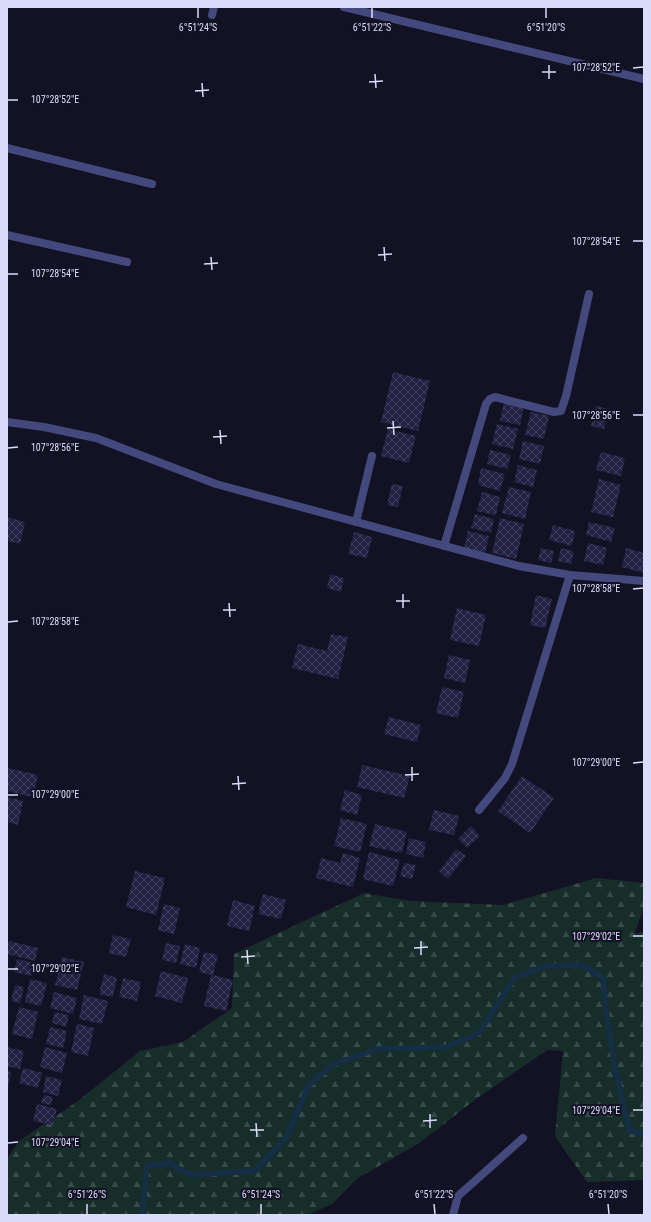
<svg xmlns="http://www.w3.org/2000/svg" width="651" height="1222" viewBox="0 0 651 1222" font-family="'Roboto Condensed',sans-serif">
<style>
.forest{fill:url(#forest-firs)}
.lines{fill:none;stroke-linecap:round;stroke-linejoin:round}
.stream{stroke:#152e45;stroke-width:5.5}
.building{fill:url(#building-cross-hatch)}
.lane{stroke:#44497d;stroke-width:8}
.street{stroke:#44497d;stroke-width:8}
.ticks{fill:none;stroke:#dbdbfa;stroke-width:1.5}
.ticks-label{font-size:10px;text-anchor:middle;fill:#dbdbfa;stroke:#131224;stroke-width:4;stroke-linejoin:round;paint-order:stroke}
</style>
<defs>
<pattern id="forest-firs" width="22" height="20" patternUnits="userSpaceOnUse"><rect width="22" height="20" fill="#162d2a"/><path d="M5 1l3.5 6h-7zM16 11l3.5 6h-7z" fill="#374b4a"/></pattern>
<pattern id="building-cross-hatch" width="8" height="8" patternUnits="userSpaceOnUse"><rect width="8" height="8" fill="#232143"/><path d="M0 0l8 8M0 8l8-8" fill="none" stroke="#42415f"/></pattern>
</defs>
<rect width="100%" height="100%" fill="#131224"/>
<path class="forest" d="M596 878 644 883V906L635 933 644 932V1180L587 1182 555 1136 563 1051 547 1050 476 1099 418 1144 358 1178 332 1204 307 1215H7V1159L19 1141 78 1101 140 1051 183 1042 232 1008 234 954 364 893 411 901 503 905Z"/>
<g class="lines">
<path class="stream" d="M142 1215 147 1166 169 1163 190 1175 255 1171 286 1138 308 1086 332 1065 377 1049 447 1047 479 1033 515 977 547 966 583 965 603 978C607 1032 616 1079 630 1131L644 1134"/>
</g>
<g class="building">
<path d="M393 372 430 381 418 431 381 422Z"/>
<path d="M504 402 524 406 520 425 500 421Z"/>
<path d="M596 406 608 409 604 429 591 426Z"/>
<path d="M531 412 549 416 544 439 525 435Z"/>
<path d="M497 424 518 429 513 449 492 444Z"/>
<path d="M388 429 416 436 409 463 381 456Z"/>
<path d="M523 441 544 446 540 464 519 459Z"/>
<path d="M490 450 511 455 507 469 487 464Z"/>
<path d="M601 452 625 458 621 476 596 470Z"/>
<path d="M518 465 537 470 533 487 514 482Z"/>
<path d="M481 468 505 474 500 491 478 485Z"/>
<path d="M599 479 621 485 613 517 591 512Z"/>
<path d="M392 484 403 486 398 507 387 505Z"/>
<path d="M509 487 531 492 525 519 502 513Z"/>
<path d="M482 492 500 497 496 515 477 511Z"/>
<path d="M475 514 494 519 491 533 471 528Z"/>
<path d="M7 517 25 522 20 544 7 541Z"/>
<path d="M500 518 524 524 516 559 492 553Z"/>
<path d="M589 522 615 528 611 542 586 535Z"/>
<path d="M553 525 575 531 572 546 549 540Z"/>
<path d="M468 531 489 536 485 554 464 548Z"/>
<path d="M354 532 372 537 367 558 348 554Z"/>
<path d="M588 543 607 548 603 565 584 561Z"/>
<path d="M541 548 554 551 551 563 538 560Z"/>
<path d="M561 548 574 551 571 564 558 561Z"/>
<path d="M626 548 644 553V573L622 567Z"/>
<path d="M330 574 344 578 341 592 327 588Z"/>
<path d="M536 595 552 599 545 628 530 625Z"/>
<path d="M457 608 486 615 479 646 450 640Z"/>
<path d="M331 634 348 637 338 679 292 668 298 644 327 651Z"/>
<path d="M449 655 470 660 465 683 444 678Z"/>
<path d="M442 687 464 692 458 718 436 713Z"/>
<path d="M389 717 421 725 417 742 384 734Z"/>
<path d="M362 765 410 776 404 798 357 787Z"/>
<path d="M8 768 38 775 33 797 7 791Z"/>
<path d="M522 776 554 798 530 833 498 811Z"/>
<path d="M345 790 362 795 357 815 340 810Z"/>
<path d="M7 797 23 801 18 825 7 822Z"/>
<path d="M434 810 459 816 454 835 429 830Z"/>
<path d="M341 818 367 824 360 852 334 846Z"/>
<path d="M375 824 407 832 402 853 369 846Z"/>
<path d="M471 826 480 836 467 848 458 839Z"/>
<path d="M409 838 426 842 423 858 406 854Z"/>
<path d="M456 849 466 856 448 879 439 871Z"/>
<path d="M369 852 400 860 393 886 363 879Z"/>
<path d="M343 853 360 858 353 887 316 878 321 858 340 863Z"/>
<path d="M404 863 416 865 412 879 400 876Z"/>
<path d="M135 871 165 878 156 915 126 907Z"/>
<path d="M263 894 286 900 281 919 258 914Z"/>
<path d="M233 900 255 906 249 931 227 926Z"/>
<path d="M164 904 180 908 174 934 158 930Z"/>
<path d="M113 935 131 939 126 957 109 953Z"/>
<path d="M9 941 38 948 35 961 7 954Z"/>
<path d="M166 943 180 946 176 963 162 960Z"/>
<path d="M185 944 200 948 196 968 180 964Z"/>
<path d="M204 952 218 955 213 975 233 980 226 1011 204 1006 211 975 199 972Z"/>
<path d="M62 957 84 962 77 990 55 985Z"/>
<path d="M17 959 34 963 31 976 14 972Z"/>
<path d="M161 971 188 978 182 1003 155 996Z"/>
<path d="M104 974 117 978 113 997 99 994Z"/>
<path d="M123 978 141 982 137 1001 119 997Z"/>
<path d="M30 979 47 983 41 1006 25 1002Z"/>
<path d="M15 985 24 987 20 1003 11 1001Z"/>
<path d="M54 992 77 998 73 1014 50 1008Z"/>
<path d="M84 995 108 1001 102 1024 79 1019Z"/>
<path d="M19 1007 38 1012 32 1039 12 1034Z"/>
<path d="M55 1012 69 1015 66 1027 52 1023Z"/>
<path d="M77 1024 94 1028 88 1056 71 1052Z"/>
<path d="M50 1027 67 1031 63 1048 46 1044Z"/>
<path d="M7 1047 24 1051 20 1069 7 1066Z"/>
<path d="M45 1047 67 1053 62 1073 40 1067Z"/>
<path d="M23 1068 42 1073 38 1088 19 1083Z"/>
<path d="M7 1071 11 1072 8 1088H7Z"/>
<path d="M46 1076 62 1080 58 1096 43 1092Z"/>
<path d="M44 1095 53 1097 51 1105 41 1103Z"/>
<path d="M37 1104 57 1109 53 1125 33 1121Z"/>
</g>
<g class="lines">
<path class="lane" d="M356 522 372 456"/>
<g class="street">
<path d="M344 7 644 79"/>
<path d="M212 15 214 7"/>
<path d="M7 148 152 184"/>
<path d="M7 235 127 262"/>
<path d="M7 422 44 427 96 438 216 484 519 566 570 575 644 581"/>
<path d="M444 546 486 404 490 399 495 397 554 412 561 411 566 396 589 294"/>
<path d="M479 810 505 778 512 764 570 575"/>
<path d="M453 1215 458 1196 523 1138"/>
</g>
</g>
<path class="ticks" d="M198 8V18M372 8V18M546 8V18M549 65V79M633 68 643 67M542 72H556M375 74 376 88M369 82 383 81M202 83 203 97M195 91 209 90M8 100H18M633 241H643M384 247 385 261M378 255 392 254M211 257 212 270M204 264 218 263M8 274H18M633 415H643M393 421 394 435M387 428 401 427M220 430 221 444M213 437 227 436M8 448 18 447M633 589 643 588M403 594V608M396 601H410M229 603 230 617M223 610H236M8 622 18 621M633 763 643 762M412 767V781M405 775 419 774M238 776 239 790M232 784 246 783M8 795H18M633 936H643M421 941V955M414 948 428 947M247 950 248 964M241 957 255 956M8 969H18M633 1110H643M430 1114V1128M423 1121 437 1120M256 1123 257 1137M250 1130H264M8 1143 18 1142M87 1204V1214M261 1204V1214M434 1204 435 1214M608 1204 609 1214"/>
<g class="ticks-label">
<text x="198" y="31">6°51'24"S</text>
<text x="372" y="31">6°51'22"S</text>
<text x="546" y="31">6°51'20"S</text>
<text x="596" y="71">107°28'52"E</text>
<text x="55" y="103">107°28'52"E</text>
<text x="596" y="245">107°28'54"E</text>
<text x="55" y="277">107°28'54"E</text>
<text x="596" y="419">107°28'56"E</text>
<text x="55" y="451">107°28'56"E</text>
<text x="596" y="592">107°28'58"E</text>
<text x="55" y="625">107°28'58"E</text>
<text x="596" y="766">107°29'00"E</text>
<text x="55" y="798">107°29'00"E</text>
<text x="596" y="940">107°29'02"E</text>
<text x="55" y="972">107°29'02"E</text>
<text x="596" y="1114">107°29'04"E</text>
<text x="55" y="1146">107°29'04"E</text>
<text x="87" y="1198">6°51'26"S</text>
<text x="261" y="1198">6°51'24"S</text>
<text x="434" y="1198">6°51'22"S</text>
<text x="608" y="1198">6°51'20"S</text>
</g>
<rect width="651" height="1222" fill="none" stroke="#dbdbfa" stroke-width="16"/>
</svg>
